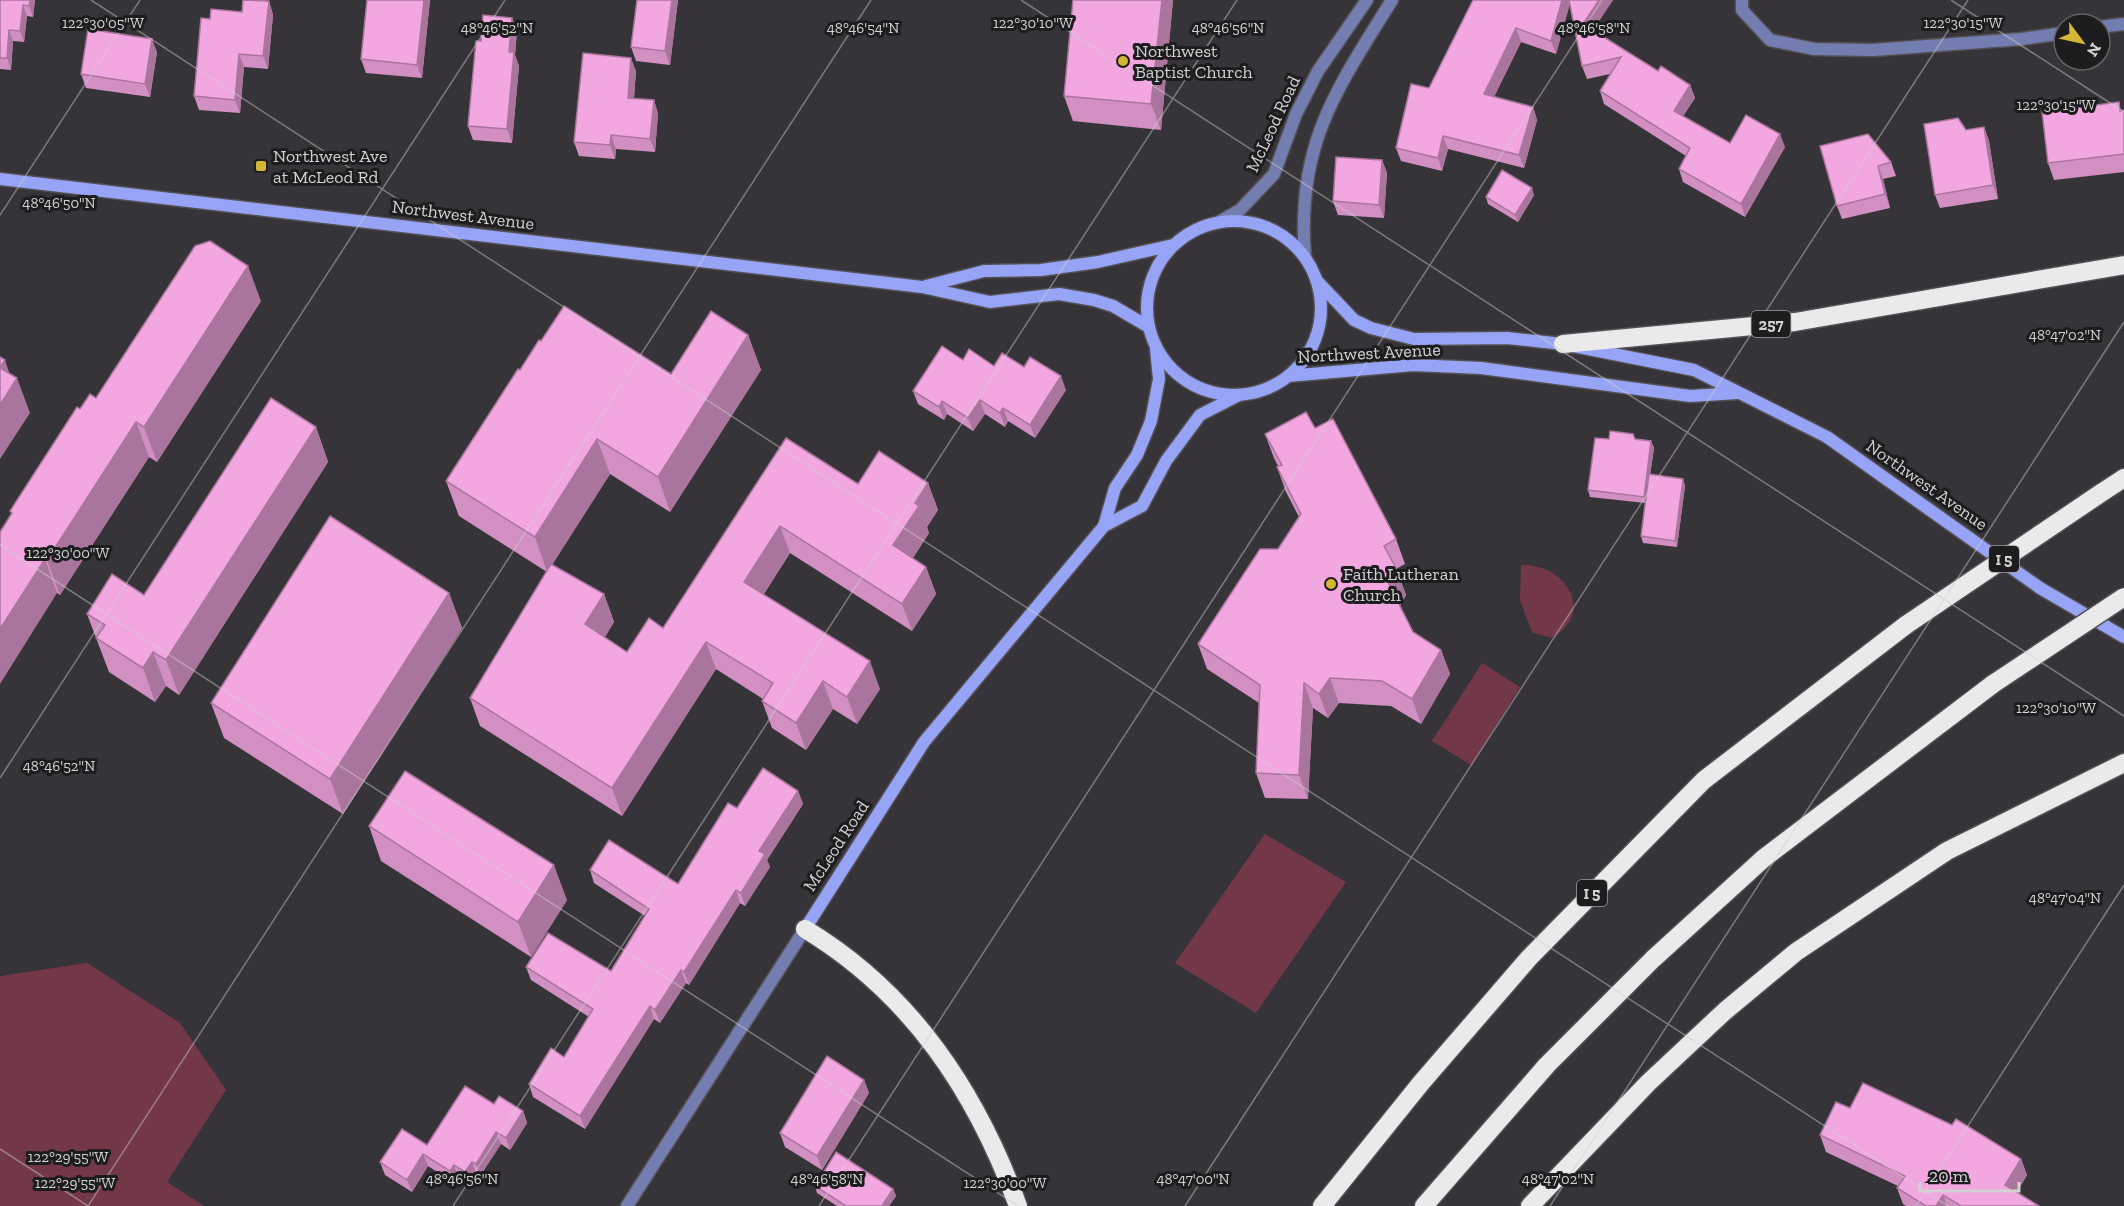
<svg xmlns="http://www.w3.org/2000/svg" width="2124" height="1206" viewBox="0 0 2124 1206" font-family="'Zilla Slab',serif">
<style>
.green{fill:#733847}
.lines{fill:none;stroke-linecap:round;stroke-linejoin:round}
.street-casing{stroke:#525054;stroke-width:15}
.secondary-casing{stroke:#525054;stroke-width:15}
.highway-casing{stroke:#525054;stroke-width:21}
.street{stroke:#747db0;stroke-width:12}
.secondary{stroke:#97a4f6;stroke-width:12}
.highway{stroke:#eaeaea;stroke-width:18}
.highway-bridge-casing{stroke:#525054;stroke-width:21;stroke-linecap:butt}
.highway-bridge{stroke:#eaeaea;stroke-width:18}
.wall{fill:#d190c1}
.shaded-wall{fill:#aa759d}
.building{fill:#f3a7e0;stroke:#aa759d;stroke-width:1.5}
.ticks{fill:none;stroke:#d2d1d3;stroke-width:1.5;stroke-opacity:0.45}
.poi-dot{fill:#d3b635;stroke:#1d1c1e;stroke-width:2}
.labels{text-anchor:middle;stroke-width:6;stroke-linejoin:round;paint-order:stroke}
.shield{fill:#1d1c1e;stroke:#9c9b9d;stroke-width:1.5}
.shield-label{font-size:16px;font-weight:bold;fill:#d2d1d3}
.poi-label{font-size:18px;fill:#d2d1d3;stroke:#1d1c1e;text-anchor:start}
.street-label{font-size:18px;fill:#d2d1d3;stroke:#1d1c1e}
.ticks-label{font-size:15px;text-anchor:middle;fill:#d2d1d3;stroke:#1d1c1e;stroke-width:6;stroke-linejoin:round;paint-order:stroke}
</style>
<rect width="100%" height="100%" fill="#363438"/>
<g class="green">
<path d="M1521 565C1567 563 1596 615 1551 638L1532 632 1520 600Z"/>
<path d="M1482 663 1520 687 1471 765 1432 741Z"/>
<path d="M1265 834 1346 882 1256 1013 1175 963Z"/>
<path d="M87 963 180 1023 226 1090 167 1182 204 1206H0V976Z"/>
</g>
<g class="lines">
<defs>
<g id="street">
<path d="M1742 0V10L1770 40 1814 49 1873 50 2021 39 2064 33"/>
<path d="M2100 27 2124 24"/>
<path d="M1219 222 1240 210 1274 174 1296 114 1318 71 1367 0"/>
<path d="M1305 257C1296 145 1336 90 1392 0"/>
<path d="M627 1206 805 929"/>
</g>
<g id="secondary">
<path d="M0 179 922 287 990 302 1059 294 1094 300 1113 306 1149 327"/>
<circle cx="1234" cy="308" r="87"/>
<path d="M1317 281 1354 320 1371 328 1414 339 1507 338 1563 344 1694 370 1827 437 2040 588 2124 637"/>
<path d="M926 286 984 271 1041 270 1098 262 1173 245"/>
<path d="M1288 376 1413 365 1481 368 1690 396 1737 393"/>
<path d="M1104 526 1115 488 1137 455 1151 421 1159 379 1156 349"/>
<path d="M805 929 924 742 1104 526 1142 506 1166 461 1200 415 1239 395"/>
</g>
<g id="highway">
<path d="M1563 344 1795 322 2124 265"/>
<path d="M2101 493 2124 478"/>
<path d="M805 929C911 993 976 1091 1018 1206"/>
<path d="M1322 1206 1421 1083 1529 958 1704 780 1906 625"/>
<path d="M1424 1206 1547 1065 1653 959 1764 858 1993 684"/>
<path d="M1530 1206 1648 1083 1725 1011 1796 952 1947 851 2124 763"/>
</g>
</defs>
<use href="#street" class="street-casing"/>
<use href="#secondary" class="secondary-casing"/>
<use href="#highway" class="highway-casing"/>
<use href="#street" class="street"/>
<use href="#secondary" class="secondary"/>
<use href="#highway" class="highway"/>
<defs>
<g id="highway-bridge">
<path d="M1906 625 2101 493"/>
<path d="M1993 684 2124 597"/>
</g>
</defs>
<use href="#highway-bridge" class="highway-bridge-casing"/>
<use href="#highway-bridge" class="highway-bridge"/>
</g>
<g class="wall">
<path d="M0 0H35L33 17 27 16 24 42 13 41 11 70 0 69Z"/>
<path d="M367 0H430L422 78 366 73 361 59Z"/>
<path d="M637 0H678L670 65 636 61 631 47Z"/>
<path d="M1173 0 1161 130 1073 121 1064 96Z"/>
<path d="M1473 0H1613L1593 30 1658 71 1690 85 1695 98 1683 116 1730 143 1785 147 1745 217 1683 182 1679 169 1686 156 1604 104 1600 91 1610 74 1587 79 1582 66 1570 3 1556 54 1521 42 1494 97 1533 107 1537 120 1524 168 1448 149 1442 171 1401 161 1396 148 1429 88Z"/>
<path d="M269 1 273 15 268 69 244 67 240 113 199 110 194 96 210 19 242 12Z"/>
<path d="M512 18 517 31 515 55 519 66 512 143 473 140 468 126 481 41Z"/>
<path d="M157 52 150 97 86 88 81 74Z"/>
<path d="M636 71 634 98 654 100 658 114 655 152 616 149 615 159 579 156 574 142Z"/>
<path d="M2122 110H2124V172L2054 180 2048 163Z"/>
<path d="M1984 127 1989 141 1998 199 1940 208 1935 195Z"/>
<path d="M1820 146 1891 162 1896 176 1883 179 1890 208 1842 219 1837 206Z"/>
<path d="M1382 160 1387 173 1384 218 1338 215 1333 201Z"/>
<path d="M1534 195 1518 222 1488 204 1486 197Z"/>
<path d="M261 301 157 462 149 457 60 595 57 593 10 511 80 409 96 398Z"/>
<path d="M748 335 761 370 670 512 610 474 552 565 604 594 614 622 605 637 627 652 663 628 786 438 858 484 928 483 938 510 927 527 929 533 913 558 926 567 936 594 912 631 790 553 764 594 880 689 857 724 833 709 806 750 772 728 762 701 763 699 716 669 622 816 480 726 470 698 547 572 459 516 446 481 520 370 541 341 671 374Z"/>
<path d="M963 360 994 366 1024 367 1066 390 1035 438 1008 421 1005 427 985 414 973 431 947 414 944 420 918 404 913 391Z"/>
<path d="M316 427 328 462 179 695 166 686 155 702 109 672 87 614 144 595Z"/>
<path d="M1315 428 1396 539 1405 564 1396 569 1406 595 1400 606 1413 632 1441 650 1450 674 1421 724 1391 706 1339 703 1328 718 1313 708 1308 799 1265 798 1256 773 1259 703 1207 669 1198 644 1278 549 1299 517 1286 492 1277 467 1278 466 1274 458 1265 434Z"/>
<path d="M1609 439H1635L1651 441 1654 448 1650 475 1683 479 1685 486 1677 547 1643 543 1641 536 1645 503 1590 497 1588 490Z"/>
<path d="M449 593 462 628 343 814 224 738 211 703Z"/>
<path d="M798 791 803 804 767 860 770 867 745 906 740 903 689 985 686 983 660 1023 654 1019 585 1129 533 1097 529 1084 564 1057 589 1017 531 980 526 967 611 971 645 916 594 883 590 870 678 884 737 808Z"/>
<path d="M369 826 567 900 531 957 381 861Z"/>
<path d="M864 1080 869 1093 822 1170 785 1147 780 1133Z"/>
<path d="M494 1104 523 1111 527 1123 510 1150 501 1144 480 1176 476 1174 470 1184 458 1177 455 1183 428 1166 412 1192 385 1175 380 1162 427 1145Z"/>
<path d="M1850 1108 2021 1159 2027 1175 2017 1192 2039 1206H1906L1903 1204 1897 1188 1898 1186 1826 1152 1820 1135Z"/>
<path d="M815 1186 893 1189 896 1196 889 1206H837L817 1193Z"/>
</g>
<g class="shaded-wall">
<path d="M30 0H35L33 17 29 6Z"/>
<path d="M424 0H430L422 78 417 65Z"/>
<path d="M672 0H678L670 65 665 51Z"/>
<path d="M1162 0H1173L1161 130 1151 104Z"/>
<path d="M1562 0H1571L1556 54 1551 41Z"/>
<path d="M1599 0H1613L1588 37 1583 24Z"/>
<path d="M269 1 273 15 268 69 263 56Z"/>
<path d="M23 5 27 16 24 42 20 31Z"/>
<path d="M512 18 517 31 515 55 519 66 512 143 507 129 509 52Z"/>
<path d="M1516 28 1521 42 1489 107 1484 94Z"/>
<path d="M9 30 13 41 11 70 7 58Z"/>
<path d="M152 39 157 52 150 97 145 84Z"/>
<path d="M239 54 244 67 240 113 235 100Z"/>
<path d="M631 58 636 71 633 111 628 98Z"/>
<path d="M1690 85 1695 98 1678 124 1674 111Z"/>
<path d="M654 100 658 114 655 152 650 139Z"/>
<path d="M1533 107 1537 120 1524 168 1519 155Z"/>
<path d="M1984 127 1989 141 1998 199 1993 185Z"/>
<path d="M1780 134 1785 147 1745 217 1741 204Z"/>
<path d="M611 135 616 149 615 159 610 145Z"/>
<path d="M1443 136 1448 149 1442 171 1438 158Z"/>
<path d="M1382 160 1387 173 1384 218 1379 205Z"/>
<path d="M1878 166 1883 179 1890 208 1885 194Z"/>
<path d="M1532 188 1534 195 1518 222 1515 215Z"/>
<path d="M248 266 261 301 157 462 144 427Z"/>
<path d="M748 335 761 370 670 512 658 477Z"/>
<path d="M5 360 13 384 17 378 30 413 0 459V368Z"/>
<path d="M1061 376 1066 390 1035 438 1030 425Z"/>
<path d="M980 400 985 414 973 431 968 418Z"/>
<path d="M942 401 947 414 944 420 939 407Z"/>
<path d="M1003 408 1008 421 1005 427 1000 413Z"/>
<path d="M136 422 149 457 60 595 47 560Z"/>
<path d="M316 427 328 462 179 695 166 660Z"/>
<path d="M597 439 610 474 547 572 535 537Z"/>
<path d="M1651 441 1654 448 1646 504 1644 497Z"/>
<path d="M1683 479 1685 486 1677 547 1675 541Z"/>
<path d="M928 483 938 510 927 527 929 533 903 573 893 545 915 503Z"/>
<path d="M780 526 790 553 754 609 744 582Z"/>
<path d="M45 559 57 593 0 684V629Z"/>
<path d="M926 567 936 594 912 631 902 604Z"/>
<path d="M1397 570 1406 595 1398 609 1389 584Z"/>
<path d="M449 593 462 628 343 814 330 779Z"/>
<path d="M604 594 614 622 595 652 585 624Z"/>
<path d="M706 642 716 669 622 816 612 788Z"/>
<path d="M1441 650 1450 674 1421 724 1412 699Z"/>
<path d="M153 652 166 686 155 702 143 668Z"/>
<path d="M870 661 880 689 857 724 847 697Z"/>
<path d="M1330 678 1339 703 1328 718 1319 694Z"/>
<path d="M823 681 833 709 806 750 796 723Z"/>
<path d="M1304 683 1313 708 1308 799 1299 775Z"/>
<path d="M798 791 803 804 767 860 770 867 745 906 741 893 759 851Z"/>
<path d="M554 865 567 900 531 957 518 922Z"/>
<path d="M736 890 740 903 689 985 684 972Z"/>
<path d="M681 970 686 983 660 1023 655 1010Z"/>
<path d="M650 1006 654 1019 585 1129 580 1116Z"/>
<path d="M864 1080 869 1093 822 1170 817 1156Z"/>
<path d="M523 1111 527 1123 510 1150 506 1138Z"/>
<path d="M496 1132 501 1144 480 1176 476 1164Z"/>
<path d="M423 1154 428 1166 412 1192 407 1180Z"/>
<path d="M2021 1159 2027 1175 2011 1201 2005 1185Z"/>
<path d="M472 1162 476 1174 470 1184 465 1172Z"/>
<path d="M454 1165 458 1177 455 1183 450 1171Z"/>
<path d="M893 1189 896 1196 889 1206H882Z"/>
<path d="M1943 1195 1947 1206H1936Z"/>
</g>
<g class="building">
<path d="M0 0H30L29 6 23 5 20 31 9 30 7 58H0Z"/>
<path d="M243 0 269 1 263 56 239 54 235 100 194 96 201 18 210 19 211 9 242 12Z"/>
<path d="M367 0H424L417 65 361 59Z"/>
<path d="M637 0H672L665 51 631 47Z"/>
<path d="M1073 0H1162L1151 104 1064 96Z"/>
<path d="M1473 0H1562L1551 41 1516 28 1484 94 1533 107 1519 155 1443 136 1438 158 1396 148 1411 84 1429 88Z"/>
<path d="M1569 0H1599L1583 24 1658 71 1661 66 1690 85 1674 111 1730 143 1746 115 1780 134 1741 204 1679 169 1690 148 1600 91 1621 57 1582 66Z"/>
<path d="M483 15 512 18 509 52H514L507 129 468 126 476 41H481Z"/>
<path d="M88 29 152 39 145 84 81 74Z"/>
<path d="M583 53 631 58 628 98 654 100 650 139 611 135 610 145 574 142Z"/>
<path d="M2119 102 2120 111 2124 110V154L2048 163 2042 112Z"/>
<path d="M1958 118 1966 130 1984 127 1993 185 1935 195 1924 124Z"/>
<path d="M1868 134 1891 162 1878 166 1885 194 1837 206 1820 146Z"/>
<path d="M1336 157 1382 160 1379 205 1333 201Z"/>
<path d="M1502 170 1532 188 1515 215 1486 197Z"/>
<path d="M210 241 248 266 144 427 136 422 47 560 45 559 0 629V532L12 513 10 511 77 407 80 409 90 394 96 398 195 246Z"/>
<path d="M564 306 671 374 711 311 748 335 658 477 597 439 535 537 446 481 518 369 520 370 539 340 541 341Z"/>
<path d="M942 346 963 360 969 349 994 366 1002 353 1024 367 1030 357 1061 376 1030 425 1003 408 1000 413 980 400 968 418 942 401 939 407 913 391Z"/>
<path d="M0 357 5 360 0 367Z"/>
<path d="M0 368 17 378 0 405Z"/>
<path d="M271 398 316 427 166 660 153 652 143 668 96 638 105 625 87 614 112 574 144 595Z"/>
<path d="M1306 412 1315 428 1333 419 1396 539 1384 546 1397 570 1389 584 1413 632 1441 650 1412 699 1382 681 1330 678 1319 694 1304 683 1299 775 1256 773 1260 685 1198 644 1260 549H1278L1301 514 1277 467 1282 465 1265 434Z"/>
<path d="M1610 431 1633 434 1635 439 1651 441 1644 497 1588 490 1595 438 1609 439Z"/>
<path d="M786 438 858 484 879 451 928 483 915 503 919 506 893 545 926 567 902 604 780 526 744 582 870 661 847 697 823 681 796 723 762 701 773 683 706 642 612 788 470 698 551 564 604 594 585 624 627 652 649 618 663 628Z"/>
<path d="M1649 474 1683 479 1675 541 1641 536Z"/>
<path d="M330 516 449 593 330 779 211 703Z"/>
<path d="M763 768 798 791 759 851 765 854 741 893 736 890 684 972 681 970 655 1010 650 1006 580 1116 529 1084 551 1048 564 1057 593 1009 526 967 548 933 611 971 649 909 590 870 609 840 678 884 728 803 737 808Z"/>
<path d="M405 771 554 865 518 922 369 826Z"/>
<path d="M827 1056 864 1080 817 1156 780 1133Z"/>
<path d="M1863 1083 1952 1125 1956 1119 2021 1159 2005 1185 2039 1206H1961L1943 1195 1936 1206H1926L1897 1188 1905 1176 1820 1135 1836 1102 1850 1108Z"/>
<path d="M465 1086 494 1104 499 1096 523 1111 506 1138 496 1132 476 1164 472 1162 465 1172 454 1165 450 1171 423 1154 407 1180 380 1162 402 1129 427 1145Z"/>
<path d="M836 1152 893 1189 882 1206H846L815 1186Z"/>
</g>
<path class="ticks" d="M91 0 1948 1206M1021 0 2124 716M1951 0 2124 112M0 215 140 0M0 545 1018 1206M0 778 505 0M0 1149 88 1206M88 1206 871 0M453 1206 1237 0M819 1206 1602 0M1185 1206 1968 0M1550 1206 2124 322M1916 1206 2124 885"/>
<g class="poi-dot">
<circle cx="1123" cy="61" r="6"/>
<rect x="255" y="160" width="12" height="12" rx="3"/>
<circle cx="1331" cy="584" r="6"/>
</g>
<g class="labels">
<g class="shield">
<rect x="1751.5" y="311" width="39" height="26" rx="4.5"/>
<rect x="1989" y="546" width="30" height="26" rx="4.5"/>
<rect x="1577" y="880" width="30" height="26" rx="4.5"/>
</g>
<g class="shield-label">
<text x="1771" y="330">257</text>
<text x="2004" y="565">I 5</text>
<text x="1592" y="899">I 5</text>
</g>
<g class="poi-label">
<text x="1135" y="57">Northwest<tspan x="1135" dy="21">Baptist Church</tspan></text>
<text x="273" y="162">Northwest Ave<tspan x="273" dy="21">at McLeod Rd</tspan></text>
<text x="1343" y="580">Faith Lutheran<tspan x="1343" dy="21">Church</tspan></text>
</g>
<g class="street-label">
<text transform="translate(1273 124) rotate(-65)" y="6">McLeod Road</text>
<text transform="translate(463 215) rotate(7)" y="6">Northwest Avenue</text>
<text transform="translate(1369 353) rotate(-3)" y="6">Northwest Avenue</text>
<text transform="translate(1927 485) rotate(35)" y="6">Northwest Avenue</text>
<text transform="translate(836 846) rotate(-57)" y="6">McLeod Road</text>
</g>
</g>
<g class="ticks-label">
<text x="1033" y="28">122°30'10"W</text>
<text x="103" y="28">122°30'05"W</text>
<text x="1963" y="28">122°30'15"W</text>
<text x="497" y="33">48°46'52"N</text>
<text x="863" y="33">48°46'54"N</text>
<text x="1228" y="33">48°46'56"N</text>
<text x="1594" y="33">48°46'58"N</text>
<text x="2056" y="110">122°30'15"W</text>
<text x="59" y="208">48°46'50"N</text>
<text x="2065" y="340">48°47'02"N</text>
<text x="68" y="558">122°30'00"W</text>
<text x="2056" y="713">122°30'10"W</text>
<text x="59" y="771">48°46'52"N</text>
<text x="2065" y="903">48°47'04"N</text>
<text x="68" y="1162">122°29'55"W</text>
<text x="462" y="1184">48°46'56"N</text>
<text x="827" y="1184">48°46'58"N</text>
<text x="1193" y="1184">48°47'00"N</text>
<text x="1558" y="1184">48°47'02"N</text>
<text x="75" y="1188">122°29'55"W</text>
<text x="1005" y="1188">122°30'00"W</text>
</g>
<g transform="translate(2082 42) rotate(123)"><circle r="28" fill="#1d1c1e" stroke="#656466" stroke-width="1.5"/>
<path d="M0-4.5L10 22L0 15L-10 22Z" fill="#d3b635"/>
<text y="-9" font-size="16" font-weight="bold" text-anchor="middle" fill="#d2d1d3">N</text>
</g>
<path d="M1920 1182v9h99v-9" fill="none" stroke="#d2d1d3" stroke-width="3"/>
<text x="1929" y="1182" font-size="18" fill="#d2d1d3" stroke="#1d1c1e" stroke-width="4.5" paint-order="stroke">20 m</text>
</svg>
